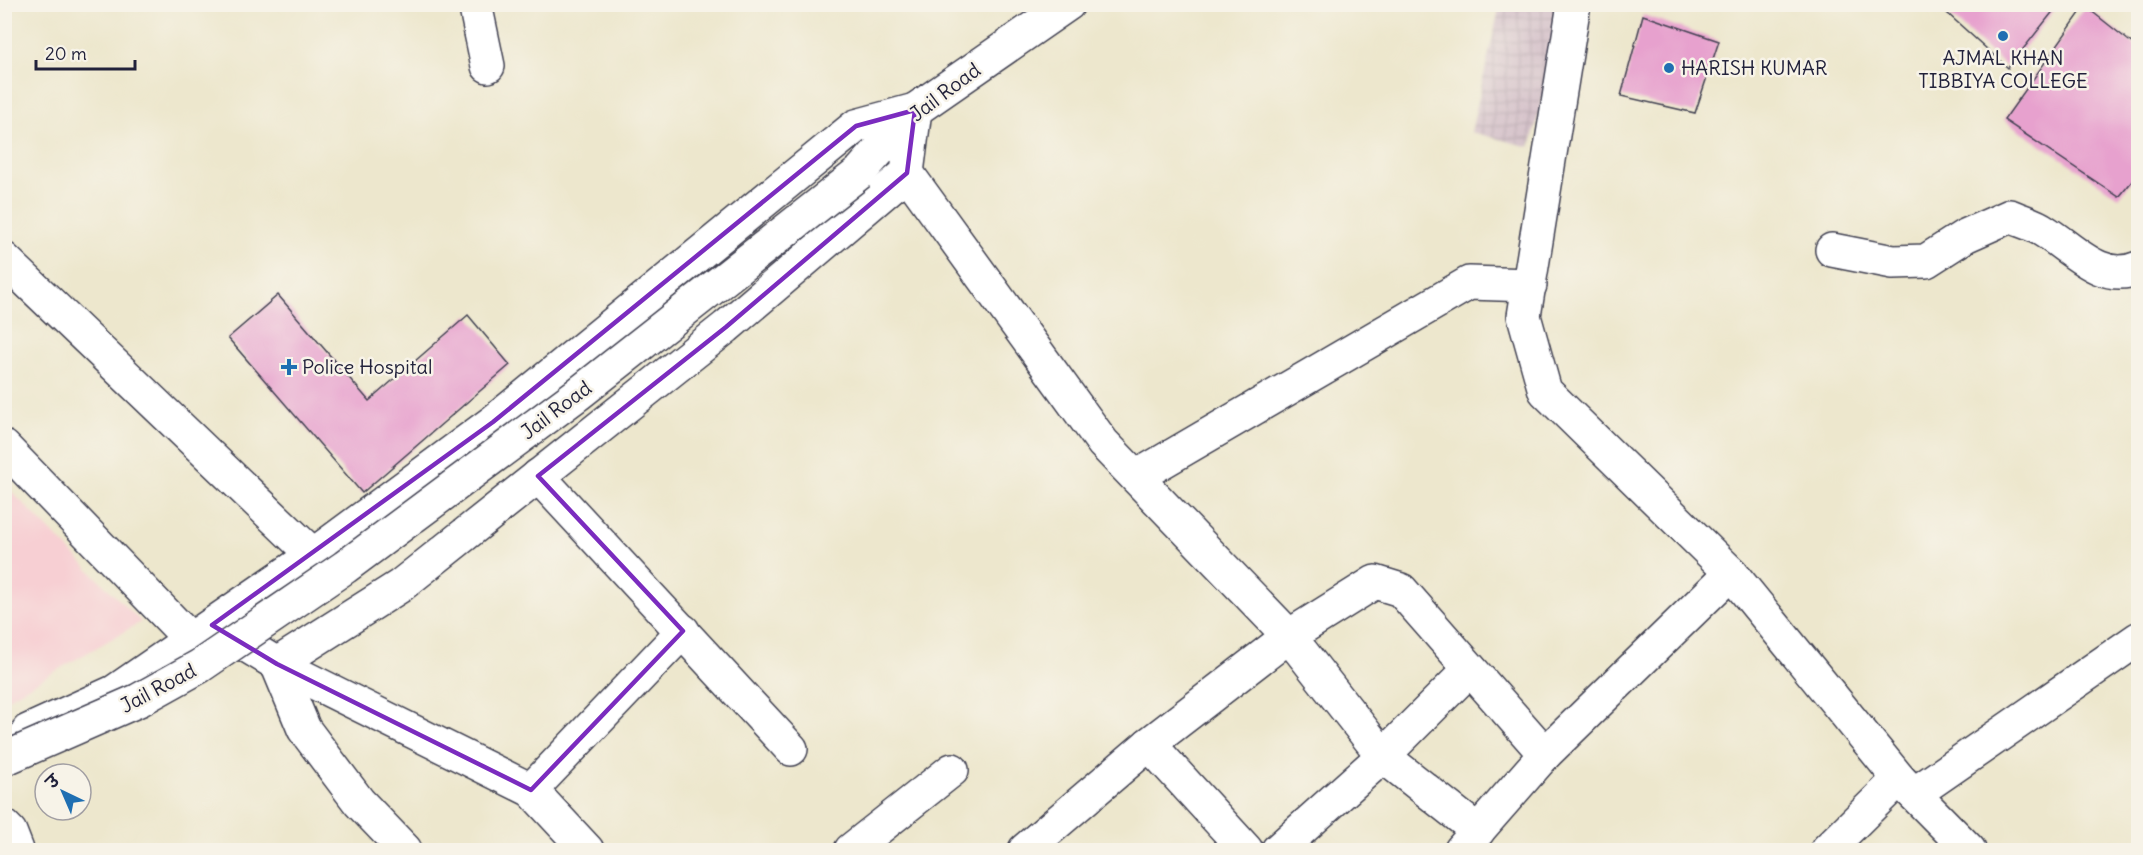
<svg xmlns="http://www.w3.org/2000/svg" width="2143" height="855" viewBox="0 0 2143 855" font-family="Delius,'Playpen Sans Deva',sans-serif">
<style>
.built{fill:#f7cfd3}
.industrial{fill:url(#industrial-grid)}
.building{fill:#e7a1ce}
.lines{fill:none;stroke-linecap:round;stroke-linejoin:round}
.minor-casing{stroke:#404051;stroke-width:36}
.minor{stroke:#fff;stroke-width:33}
.minor-bridge-casing{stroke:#404051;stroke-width:36;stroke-linecap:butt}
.minor-bridge{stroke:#fff;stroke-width:33}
.marked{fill:none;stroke:#7b2cbf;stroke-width:4.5;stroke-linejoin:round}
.poi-dot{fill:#1f6fb2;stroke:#f7f3e8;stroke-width:2}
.labels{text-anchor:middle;stroke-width:5;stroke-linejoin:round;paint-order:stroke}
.poi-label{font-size:20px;fill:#22223b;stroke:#f7f3e8;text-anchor:start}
.street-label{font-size:20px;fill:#22223b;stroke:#f7f3e8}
</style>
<defs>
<pattern id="industrial-grid" width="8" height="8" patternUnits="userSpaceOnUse" patternTransform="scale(1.5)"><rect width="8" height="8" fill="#d2bdc7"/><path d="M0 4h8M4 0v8" fill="none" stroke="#b4a2ac"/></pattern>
</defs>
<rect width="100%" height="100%" fill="#f7f3e8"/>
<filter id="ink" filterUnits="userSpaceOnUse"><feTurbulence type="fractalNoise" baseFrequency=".0167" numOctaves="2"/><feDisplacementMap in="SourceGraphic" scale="12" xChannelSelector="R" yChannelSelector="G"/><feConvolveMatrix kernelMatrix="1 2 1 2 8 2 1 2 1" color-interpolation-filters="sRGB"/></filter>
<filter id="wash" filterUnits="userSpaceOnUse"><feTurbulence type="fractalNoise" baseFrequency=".008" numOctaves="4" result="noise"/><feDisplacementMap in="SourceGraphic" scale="24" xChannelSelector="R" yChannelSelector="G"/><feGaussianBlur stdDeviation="1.35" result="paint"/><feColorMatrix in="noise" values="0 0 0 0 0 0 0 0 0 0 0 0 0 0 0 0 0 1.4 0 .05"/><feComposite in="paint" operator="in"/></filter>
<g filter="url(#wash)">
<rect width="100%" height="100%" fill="#ede7cd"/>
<path class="built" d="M5 485 141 622 5 700H4Z"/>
<path class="industrial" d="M1500 5H1568L1530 147 1471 132Z"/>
<g id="blocks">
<g class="building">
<path d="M1937 4H2059L2008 68Z"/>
<path d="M2085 6 2138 48V174L2119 197 2004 120Z"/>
<path d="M1643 15 1719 41 1695 113 1621 96Z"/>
<path d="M278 295 369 401 468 315 510 365 362 493 228 338Z"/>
</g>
</g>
</g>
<g filter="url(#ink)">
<use href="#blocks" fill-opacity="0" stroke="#404051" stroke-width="1.5"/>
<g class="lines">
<defs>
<g id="minor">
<path d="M475 4 488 66"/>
<path d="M1574 4 1524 316 1545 391 1731 573 1899 779 1969 850"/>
<path d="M859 173 915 110 1068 4"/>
<path d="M907 173 1103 443 1289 636 1383 756 1478 831"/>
<path d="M1832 250 1893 262 1926 261 1965 236 2010 216C2021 221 2034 224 2044 231 2073 249 2102 284 2138 268"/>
<path d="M4 259 313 555"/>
<path d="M4 447 192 641"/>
<path d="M538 476 791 749"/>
<path d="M1136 477 1469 283 1530 285"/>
<path d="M216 627 277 664 531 790 587 850"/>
<path d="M28 731 114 692 313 555 493 422 856 126 915 110 907 173 726 327 400 586 277 664 304 729 359 802 405 850"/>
<path d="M1149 744 1246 850"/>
<path d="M531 790 683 631"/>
<path d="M1914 794 2138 639"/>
<path d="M4 826 10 832 17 850"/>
<path d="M851 850 952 770"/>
<path d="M1025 850 1149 744 1289 636 1375 582 1401 590 1545 754"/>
<path d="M1278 850 1383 756 1470 669"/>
<path d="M1461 850 1545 754 1731 573"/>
<path d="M1827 850 1899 779"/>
</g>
</defs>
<use href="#minor" class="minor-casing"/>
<use href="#minor" class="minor"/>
<defs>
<path id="minor-bridge" d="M4 759 139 700 200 666 345 567 578 394 859 173"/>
</defs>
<use href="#minor-bridge" class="minor-bridge-casing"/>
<use href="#minor-bridge" class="minor-bridge"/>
</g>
</g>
<path class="marked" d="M915 110 907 173 726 327 538 476 683 631 531 790 277 664 212 625 493 422 856 126Z"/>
<g class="poi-dot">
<circle cx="2003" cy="36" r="6"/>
<circle cx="1669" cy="68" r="6"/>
<path d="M286 358h6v6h6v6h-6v6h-6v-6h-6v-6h6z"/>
</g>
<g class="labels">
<g class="poi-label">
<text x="2003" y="65" text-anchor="middle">AJMAL KHAN<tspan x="2003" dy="23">TIBBIYA COLLEGE</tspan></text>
<text x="1681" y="75">HARISH KUMAR</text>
<text x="302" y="374">Police Hospital</text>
</g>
<g class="street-label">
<text transform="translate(945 92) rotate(-37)" y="7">Jail Road</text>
<text transform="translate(556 410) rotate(-37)" y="7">Jail Road</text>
<text transform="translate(158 688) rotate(-28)" y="7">Jail Road</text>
</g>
</g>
<rect width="2143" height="855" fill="none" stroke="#f7f3e8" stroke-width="24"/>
<g transform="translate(63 792) rotate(316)"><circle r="28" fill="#f7f3e8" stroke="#a29fa3" stroke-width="1.5"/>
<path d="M0-4.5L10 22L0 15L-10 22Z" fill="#1f6fb2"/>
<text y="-9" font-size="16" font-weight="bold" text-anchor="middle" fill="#22223b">उ</text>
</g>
<path d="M36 60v9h99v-9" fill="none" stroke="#22223b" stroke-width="3"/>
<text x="45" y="60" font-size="18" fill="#22223b" stroke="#f7f3e8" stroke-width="4.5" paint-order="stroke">20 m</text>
</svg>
